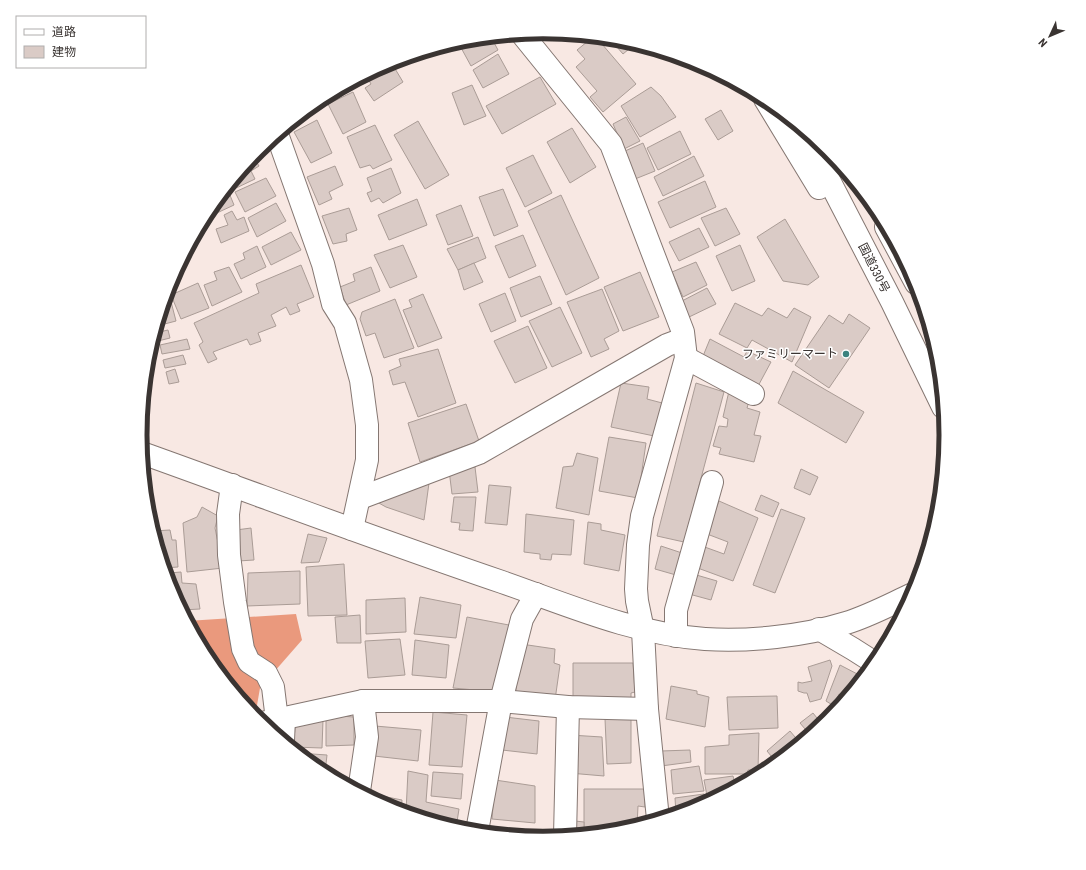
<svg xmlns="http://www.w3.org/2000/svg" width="1086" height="870" viewBox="0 0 1086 870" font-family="'Roboto Condensed','Noto Sans JP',sans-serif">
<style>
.forest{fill:#ea997d}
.building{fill:#dacbc6;stroke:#aa9c96}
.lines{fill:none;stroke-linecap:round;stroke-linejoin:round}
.street-casing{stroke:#857772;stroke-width:24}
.secondary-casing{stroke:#857772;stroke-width:24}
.highway-casing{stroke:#857772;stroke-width:24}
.street{stroke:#fff;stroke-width:22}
.secondary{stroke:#fff;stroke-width:22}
.highway{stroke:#fff;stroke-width:22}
.poi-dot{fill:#3b837f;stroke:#fff;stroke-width:1.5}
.labels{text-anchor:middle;stroke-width:3;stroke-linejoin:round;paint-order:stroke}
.street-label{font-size:12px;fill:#3a3432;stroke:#fff}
.poi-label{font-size:12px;fill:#3a3432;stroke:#fff;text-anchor:end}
.rim{fill:none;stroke:#3a3432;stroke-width:5}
</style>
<rect width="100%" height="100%" fill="#f8e8e3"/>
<path class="forest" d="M296 614 302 640 260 688 256 711H250L208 659 187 621Z"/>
<g class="building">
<path d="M491 37 498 50 471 66 459 44 466 40Z"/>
<path d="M593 37H596L636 84 603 112 590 97 597 91 576 67 585 59 577 50Z"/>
<path d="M610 39 622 40 635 44 623 54Z"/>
<path d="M498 54 509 74 483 88 473 70Z"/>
<path d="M391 62 403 82 374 101 365 88 371 84 367 77Z"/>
<path d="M540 77 556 104 502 134 486 106Z"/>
<path d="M353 82 354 83 316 102 319 100Z"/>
<path d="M472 85 486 116 464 125 452 93Z"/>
<path d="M651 87 661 96 676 117 640 137 621 106Z"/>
<path d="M353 92 366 122 343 134 328 104Z"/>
<path d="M721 110 733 131 718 140 705 119Z"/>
<path d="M626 117 640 141 624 149 613 124Z"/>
<path d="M317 120 332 153 311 163 294 132Z"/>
<path d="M418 121 449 175 425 189 394 135Z"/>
<path d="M375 125 392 160 373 169 370 165 360 168 347 137Z"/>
<path d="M572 128 596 167 570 183 547 142Z"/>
<path d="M680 131 691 154 658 170 647 148Z"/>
<path d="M643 143 655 171 635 179 625 151Z"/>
<path d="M533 155 552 193 525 207 506 168Z"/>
<path d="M253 156 259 166 251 171 255 179 234 189 231 183Z"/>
<path d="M694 156 704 176 663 196 654 177Z"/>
<path d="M335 166 343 185 329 192 332 199 319 205 307 177Z"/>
<path d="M391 168 401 193 383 203 379 198 371 202 367 193 372 191 367 178Z"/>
<path d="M266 178 276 196 245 212 235 192Z"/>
<path d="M705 181 716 207 670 228 658 202Z"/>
<path d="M227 188 234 205 206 218 205 216 208 211Z"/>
<path d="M503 189 518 226 494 236 479 197Z"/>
<path d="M561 195 599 278 566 295 528 211Z"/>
<path d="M417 199 427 225 389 240 378 215Z"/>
<path d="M276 203 286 221 257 237 248 218Z"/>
<path d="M461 205 473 236 448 245 436 215Z"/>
<path d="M349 208 357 230 346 234 347 241 333 244 322 216Z"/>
<path d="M726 208 740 234 715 246 701 218Z"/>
<path d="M232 211 237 220 244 217 249 231 221 243 216 229 228 225 224 215Z"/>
<path d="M785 219 819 277 808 285 783 281 757 237Z"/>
<path d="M699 228 709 247 679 261 669 242Z"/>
<path d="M291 232 301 250 271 265 262 247Z"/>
<path d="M523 235 536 266 509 278 495 246Z"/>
<path d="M478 237 486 258 458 270 447 249Z"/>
<path d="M403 245 417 277 390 288 374 255Z"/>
<path d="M740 245 755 281 732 291 716 256Z"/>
<path d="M257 246 266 267 241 279 234 264 245 259 243 253Z"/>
<path d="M696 262 707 285 683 297 672 272Z"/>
<path d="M474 263 483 282 464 290 458 270Z"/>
<path d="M301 265 314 297 297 304 300 311 290 315 286 307 271 315 276 326 258 333 261 341 250 345 247 339 213 352 217 359 208 363 199 345 203 342 194 323 259 293 256 284Z"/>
<path d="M229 267 242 292 212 306 204 285 217 280 214 272Z"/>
<path d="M371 267 380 291 346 305 340 287 355 281 353 274Z"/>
<path d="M640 272 659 317 623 331 604 287Z"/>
<path d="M540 276 552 304 521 317 510 288Z"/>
<path d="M198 283 209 308 181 319 171 295Z"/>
<path d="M707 288 716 304 687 318 680 302Z"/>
<path d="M602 289 619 331 604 339 609 349 591 357 567 302Z"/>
<path d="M168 290 176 321 157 326Z"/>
<path d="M505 293 516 321 491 332 479 304Z"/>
<path d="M423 294 442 338 418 347 403 310 412 307 409 300Z"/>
<path d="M395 299 414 348 384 358 375 333 366 336 360 319 362 312Z"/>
<path d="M735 303 762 316 768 308 787 318 794 308 811 317 792 362 752 340 747 348 719 334Z"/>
<path d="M560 307 582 353 552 367 529 321Z"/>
<path d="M849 314 870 328 829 388 795 365 829 315 843 324Z"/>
<path d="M528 326 547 368 515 383 494 341Z"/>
<path d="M168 330 170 338 158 341 155 333Z"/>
<path d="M187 339 190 349 162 354 160 345Z"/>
<path d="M710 339 744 357 747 351 771 362 757 388 701 361Z"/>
<path d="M438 349 456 403 418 417 405 382 393 385 389 371 401 366 399 359Z"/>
<path d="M183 355 186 364 165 368 163 360Z"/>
<path d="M175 369 179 382 169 384 166 372Z"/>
<path d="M793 371 864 412 846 443 778 403Z"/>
<path d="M621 383 649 387 647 399 666 404 659 437 611 427Z"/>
<path d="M696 383 724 392 684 542 657 536Z"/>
<path d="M729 391 750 398 747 408 760 412 754 435 761 436 754 462 719 454 721 448 713 446 719 426 727 427 728 419 723 417Z"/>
<path d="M466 404 479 441 420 462 408 423Z"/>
<path d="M609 437 646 443 638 498 599 491Z"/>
<path d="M577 453 598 458 589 515 556 508 563 467 573 466Z"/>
<path d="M475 467 478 492 452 494 449 470Z"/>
<path d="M801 469 818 477 810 495 794 488Z"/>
<path d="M429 483 424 520 386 507 377 502Z"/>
<path d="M489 485 511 487 507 525 485 523Z"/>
<path d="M761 495 779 503 773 517 755 510Z"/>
<path d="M454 497H476L473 531 459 530 460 523 451 522Z"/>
<path d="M719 501 758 518 733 581 695 567 702 546 724 554 728 542 707 534Z"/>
<path d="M202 507 218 516 215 528 223 568 187 572 183 523 197 517Z"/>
<path d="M781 509 805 518 775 593 753 585Z"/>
<path d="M526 514 574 520 571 555 552 554 551 560 540 559V554L524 552Z"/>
<path d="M588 522 601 524V530L625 535 619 571 584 564Z"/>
<path d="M251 528 254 560 238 561 236 530Z"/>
<path d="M170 530 172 540H176L178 567 164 568 153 531Z"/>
<path d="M308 534 327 538 319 562 301 563Z"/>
<path d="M661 546 682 553 676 575 655 569Z"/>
<path d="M344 564 347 615 308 616 306 567Z"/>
<path d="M300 571V604L247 606 248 573Z"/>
<path d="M181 572 182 583 196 584 200 609 182 610 171 589 168 580 169 573Z"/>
<path d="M693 574 717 581 711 600 689 594Z"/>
<path d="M420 597 461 605 456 638 414 634Z"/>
<path d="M405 598 406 632 366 634V600Z"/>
<path d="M360 615 361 643H337L335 617Z"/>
<path d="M467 617 514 626 497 692 453 688Z"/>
<path d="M400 639 405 675 368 678 365 641Z"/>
<path d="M415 640 449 645 446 678 412 675Z"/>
<path d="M521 644 555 649 554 663 560 665 555 700 515 697Z"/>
<path d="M830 660 832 666 821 699 810 702 807 693H804L798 691V682L802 683 812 681 808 667Z"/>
<path d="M573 663H633L635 692 631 693V701H573Z"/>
<path d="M840 665 863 677 847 697 839 694 834 706 826 701Z"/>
<path d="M671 686 697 691V694L709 697 705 727 666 719Z"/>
<path d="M777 696 778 728 729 730 727 697Z"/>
<path d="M433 712 467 715 462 767 429 765Z"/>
<path d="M825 712 827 714 830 712 832 714 828 720 810 735 800 723 813 713 817 718Z"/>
<path d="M326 715 354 717V745L326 746Z"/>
<path d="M505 717 539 721 537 754 502 750Z"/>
<path d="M631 718V763L607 764 605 719Z"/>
<path d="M296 720H323L322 748 293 747Z"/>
<path d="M375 726 421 730 418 761 374 756Z"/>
<path d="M790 731 800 743 776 762 767 751Z"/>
<path d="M759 733 758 770H748L747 774H705V747L729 745V735Z"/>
<path d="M570 735 602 737 604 776 569 773Z"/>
<path d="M690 750 691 762 661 766V751Z"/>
<path d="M298 753 327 755 325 773 319 770Z"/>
<path d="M699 766 704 791 673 794 671 770Z"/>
<path d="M408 771 428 775 426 802 459 809 456 828 406 812Z"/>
<path d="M433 772 463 774 461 799 431 796Z"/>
<path d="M733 776 736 787 708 801 704 780Z"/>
<path d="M495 780 535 786V823L492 819Z"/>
<path d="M584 789H645V807L638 806 637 826 622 830H584Z"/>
<path d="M367 793 402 800 401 811 389 807 367 796Z"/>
<path d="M704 794 706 803 697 807 676 814 675 798Z"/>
<path d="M575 821 584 822V830H604V832L575 835Z"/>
</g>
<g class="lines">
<defs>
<g id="street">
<path d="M522 34 611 144 683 332 686 358 642 516 638 545 636 589 637 601 643 630 647 709 658 819"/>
<path d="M277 134 323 264 333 304 345 323 361 380 367 425V460L352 529"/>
<path d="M686 358 753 394"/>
<path d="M232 485 228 514 229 555 235 602 243 649 249 662 266 673 273 687 277 720"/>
<path d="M360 498 479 453 667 345 683 339"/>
<path d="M819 629 853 649 875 663"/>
<path d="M676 636V610L712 482"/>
<path d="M262 723 363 701H501L568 707 647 709"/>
<path d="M283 740 284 718"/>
<path d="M359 791 367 737 363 701"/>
<path d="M477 831 501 701 522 619 536 594"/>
<path d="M565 836 568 707"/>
</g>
<path id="secondary" d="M142 453C262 496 381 541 502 582 568 605 634 634 705 639 748 642 804 636 846 623 869 616 891 604 913 594"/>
<g id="highway">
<path d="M765 99 819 188"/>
<path d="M803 130 892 302 943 407"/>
<path d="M886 227 916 283"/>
</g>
</defs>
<use href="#street" class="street-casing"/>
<use href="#secondary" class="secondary-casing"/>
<use href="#highway" class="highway-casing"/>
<use href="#street" class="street"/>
<use href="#secondary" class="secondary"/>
<use href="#highway" class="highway"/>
</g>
<circle class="poi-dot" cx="846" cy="354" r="4"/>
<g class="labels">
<g class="street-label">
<text transform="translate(874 268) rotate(63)" y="4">国道330号</text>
</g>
<g class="poi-label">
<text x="838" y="358">ファミリーマート</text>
</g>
</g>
<path d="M0 0H1086V870H0ZM147 435a396 396 0 1 1 792 0a396 396 0 1 1-792 0Z" fill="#fff" fill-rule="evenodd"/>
<path class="rim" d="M147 435a396 396 0 1 1 792 0a396 396 0 1 1-792 0Z"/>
<rect x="16" y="16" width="130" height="52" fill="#ffffff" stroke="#b0aead"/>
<rect x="24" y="29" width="20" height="6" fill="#ffffff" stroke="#b0aead"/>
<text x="52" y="36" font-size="12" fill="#3a3432">道路</text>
<rect x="24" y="46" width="20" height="12" fill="#dacbc6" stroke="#b0aead"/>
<text x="52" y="56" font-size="12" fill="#3a3432">建物</text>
<g transform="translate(1050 36) rotate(226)" stroke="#ffffff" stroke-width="3" paint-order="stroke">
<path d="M0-3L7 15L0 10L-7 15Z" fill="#3a3432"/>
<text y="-6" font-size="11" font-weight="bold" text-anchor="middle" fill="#3a3432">N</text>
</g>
</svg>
